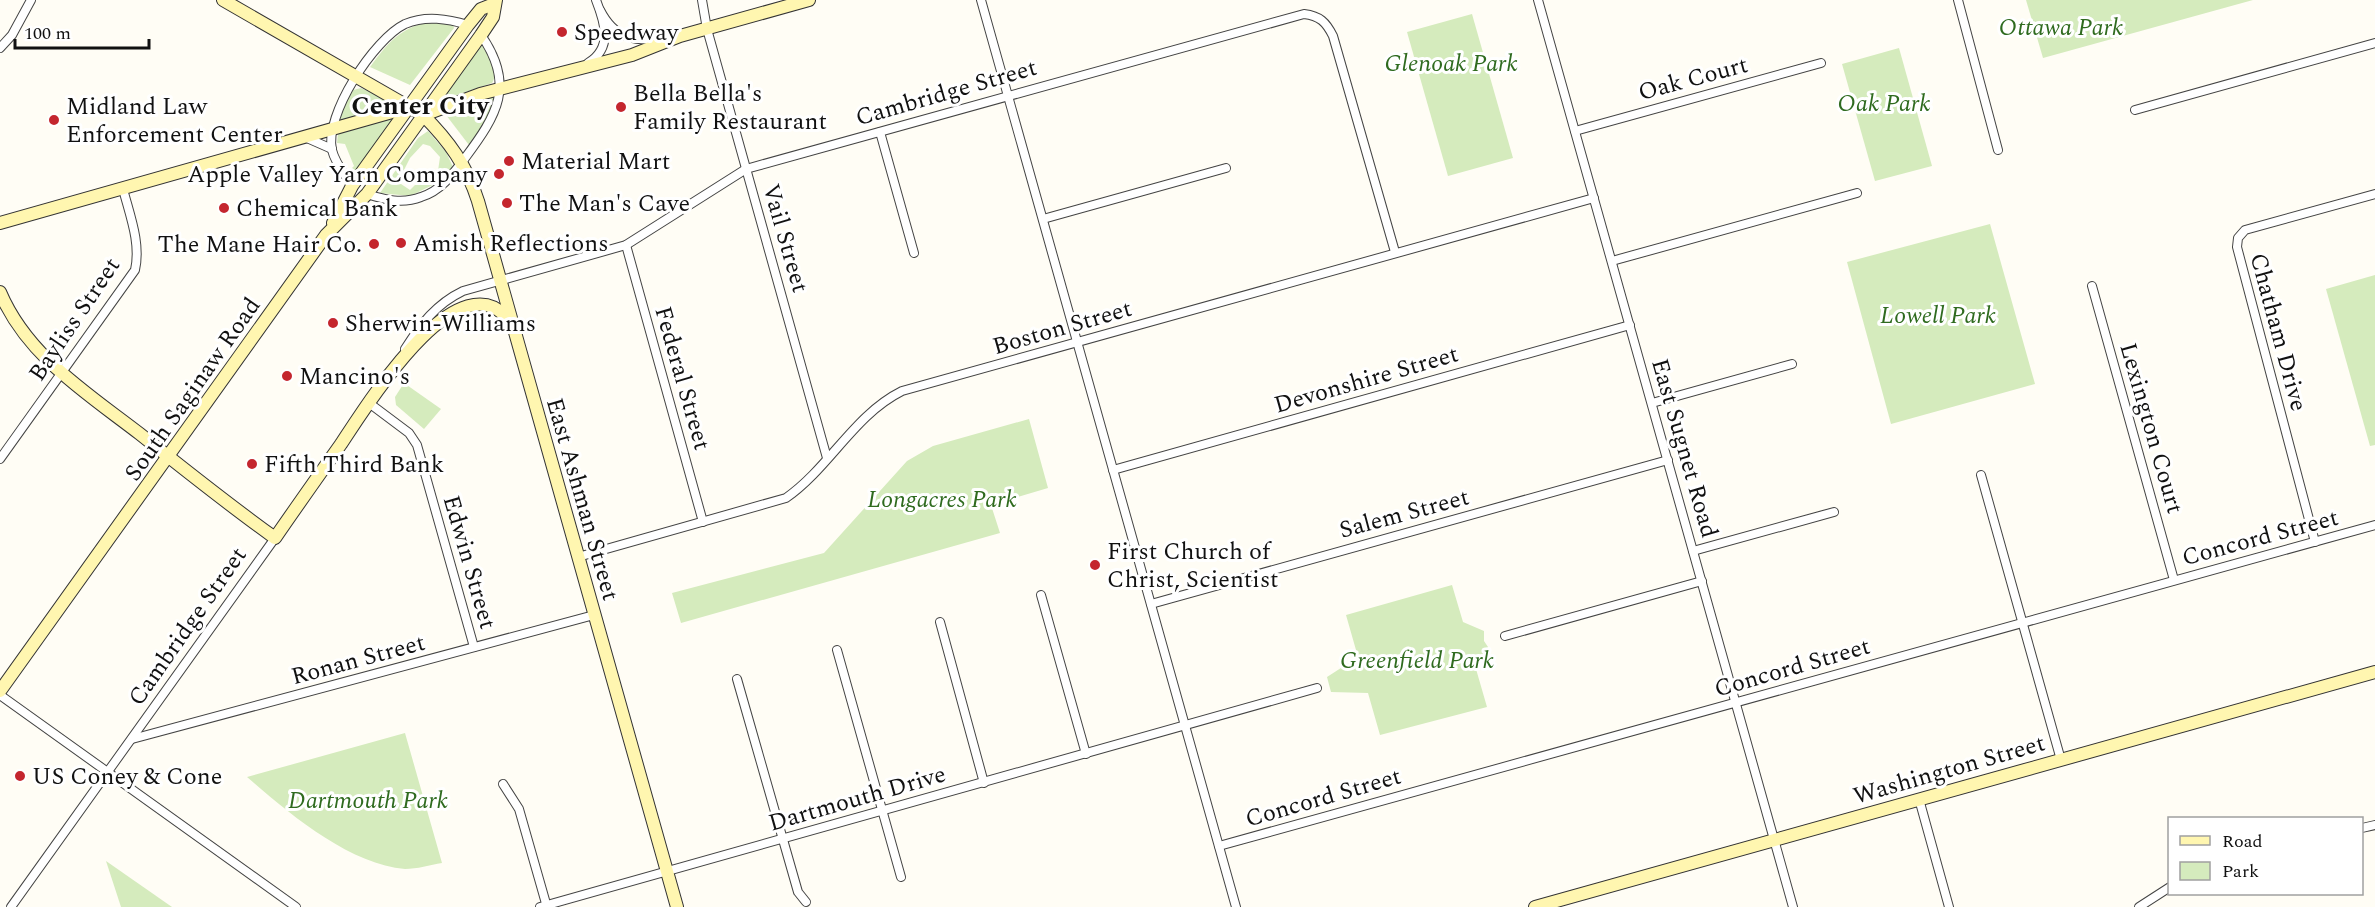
<svg xmlns="http://www.w3.org/2000/svg" width="2375" height="907" viewBox="0 0 2375 907" font-family="Spectral,serif">
<style>
.green{fill:#d5ebbd}
.lines{fill:none;stroke-linecap:round;stroke-linejoin:round}
.street-casing{stroke:#444;stroke-width:10}
.secondary-casing{stroke:#333;stroke-width:14}
.street{stroke:#fff;stroke-width:8}
.secondary{stroke:#fff6b0;stroke-width:12}
.poi-dot{fill:#c4262e;stroke:#fff;stroke-width:2}
.labels{text-anchor:middle;stroke-width:6;stroke-linejoin:round;paint-order:stroke}
.park-label{font-size:24px;font-style:italic;fill:#2f6b1f;stroke:#fff}
.poi-label{font-size:24px;fill:#111;stroke:#fff;text-anchor:start}
.street-label{font-size:24px;fill:#111;stroke:#fff}
.neighbourhood-label{font-size:26px;font-weight:bold;fill:#111;stroke:#fff}
</style>
<rect width="100%" height="100%" fill="#fffdf5"/>
<g class="green">
<path d="M2026 0H2253L2043 58Z"/>
<path d="M1472 14 1513 158 1448 176 1407 32Z"/>
<path d="M434 21 453 25 454 28 410 85 370 67C388 42 402 26 434 21Z"/>
<path d="M481 44C488 55 501 70 492 83L445 99 443 95Z"/>
<path d="M1899 48 1932 166 1875 181 1842 64Z"/>
<path d="M361 88 383 98 386 103C375 116 353 118 338 122L342 107 353 90Z"/>
<path d="M490 98H495L488 117 469 145 446 115Z"/>
<path d="M394 117 353 175 349 171 354 166 345 144 337 143 338 133Z"/>
<path d="M428 131 446 152 453 167 447 174 438 171 440 157 430 146 423 144 410 158 398 182 410 190 415 185 425 184 435 175 439 182 410 196 380 193 418 138Z"/>
<path d="M1990 224 2035 384 1891 424 1847 262Z"/>
<path d="M2375 275V445L2370 446 2326 289Z"/>
<path d="M404 383 441 409 424 429 396 405 395 397Z"/>
<path d="M1029 419 1048 488 991 505 1000 533 681 623 672 593 824 553 907 461 933 446Z"/>
<path d="M1452 585 1463 622 1484 631V641L1490 650 1476 669 1487 707 1380 735 1368 693 1331 692 1327 677 1358 657 1346 615Z"/>
<path d="M405 733 442 863C430 865 417 869 405 869 350 865 288 813 247 777Z"/>
<path d="M106 861 172 907H121Z"/>
</g>
<g class="lines">
<defs>
<g id="street">
<path d="M702 0 707 29 827 458"/>
<path d="M981 0 1236 907"/>
<path d="M1538 0 1793 907"/>
<path d="M1958 0 1998 150"/>
<path d="M600 10C615 40 636 42 667 38"/>
<path d="M0 48 12 35 31 0"/>
<path d="M588 63C613 48 605 23 596 0"/>
<path d="M2135 110 2375 43"/>
<path d="M1575 131 1821 63"/>
<path d="M880 132 914 253"/>
<path d="M307 138 332 149"/>
<path d="M352 186C345 175 335 163 332 150 324 115 374 39 405 24 426 15 448 19 468 25"/>
<path d="M367 194C385 200 403 204 421 197 441 191 453 174 465 158 497 115 516 85 481 35"/>
<path d="M1043 219 1226 168"/>
<path d="M626 245 703 522"/>
<path d="M1612 261 1857 193"/>
<path d="M2092 286 2174 580"/>
<path d="M405 349C421 324 436 304 463 291L626 245 746 169 1304 14C1320 16 1326 22 1333 36L1395 252"/>
<path d="M369 403 409 433 417 445 474 647"/>
<path d="M1652 403 1792 364"/>
<path d="M0 459 135 270C141 243 130 216 123 189"/>
<path d="M1113 470 1630 325"/>
<path d="M1981 475 2061 760"/>
<path d="M2315 542 2237 247 2238 238 2245 230 2375 194"/>
<path d="M1693 551 1834 512"/>
<path d="M578 557 786 498C830 467 854 415 902 391L1594 198"/>
<path d="M1041 595 1086 754"/>
<path d="M1151 604 1668 460"/>
<path d="M940 622 984 783"/>
<path d="M1505 636 1702 581"/>
<path d="M837 650 901 877"/>
<path d="M737 679 798 892 806 902"/>
<path d="M0 695 296 907"/>
<path d="M132 739 594 615"/>
<path d="M503 784 519 809 547 907"/>
<path d="M1919 799 1949 907"/>
<path d="M2362 828 2375 825"/>
<path d="M1219 846 2375 525"/>
<path d="M11 907 275 538"/>
<path d="M540 907 1317 688"/>
<path d="M2139 907 2170 887"/>
</g>
<g id="secondary">
<path d="M223 0 423 115C449 141 467 166 478 201L677 907"/>
<path d="M424 115 480 94 632 55 680 36 809 0"/>
<path d="M0 223 410 107"/>
<path d="M333 223 352 186 468 25 481 9 494 4"/>
<path d="M0 292C27 356 87 393 140 434 185 470 229 505 275 538 297 506 319 475 341 444 365 408 458 256 509 320"/>
<path d="M0 691 326 235 367 194 481 35 493 17 496 0"/>
<path d="M1535 907 2375 672"/>
</g>
</defs>
<use href="#street" class="street-casing"/>
<use href="#secondary" class="secondary-casing"/>
<use href="#street" class="street"/>
<use href="#secondary" class="secondary"/>
</g>
<g class="poi-dot">
<circle cx="562" cy="32" r="6"/>
<circle cx="621" cy="107" r="6"/>
<circle cx="54" cy="120" r="6"/>
<circle cx="509" cy="161" r="6"/>
<circle cx="499" cy="174" r="6"/>
<circle cx="507" cy="203" r="6"/>
<circle cx="224" cy="208" r="6"/>
<circle cx="401" cy="243" r="6"/>
<circle cx="374" cy="244" r="6"/>
<circle cx="333" cy="323" r="6"/>
<circle cx="287" cy="376" r="6"/>
<circle cx="252" cy="464" r="6"/>
<circle cx="1095" cy="565" r="6"/>
<circle cx="20" cy="776" r="6"/>
</g>
<g class="labels">
<g class="park-label">
<text x="2061" y="35">Ottawa Park</text>
<text x="1451" y="71">Glenoak Park</text>
<text x="1884" y="111">Oak Park</text>
<text x="1938" y="323">Lowell Park</text>
<text x="942" y="507">Longacres Park</text>
<text x="1417" y="668">Greenfield Park</text>
<text x="368" y="808">Dartmouth Park</text>
</g>
<g class="poi-label">
<text x="574" y="40">Speedway</text>
<text x="633" y="101">Bella Bella's<tspan x="633" dy="28">Family Restaurant</tspan></text>
<text x="66" y="114">Midland Law<tspan x="66" dy="28">Enforcement Center</tspan></text>
<text x="521" y="169">Material Mart</text>
<text x="487" y="182" text-anchor="end">Apple Valley Yarn Company</text>
<text x="519" y="211">The Man's Cave</text>
<text x="236" y="216">Chemical Bank</text>
<text x="413" y="251">Amish Reflections</text>
<text x="362" y="252" text-anchor="end">The Mane Hair Co.</text>
<text x="345" y="331">Sherwin-Williams</text>
<text x="299" y="384">Mancino's</text>
<text x="264" y="472">Fifth Third Bank</text>
<text x="1107" y="559">First Church of<tspan x="1107" dy="28">Christ, Scientist</tspan></text>
<text x="32" y="784">US Coney &amp; Cone</text>
</g>
<g class="street-label">
<text transform="translate(1693 78) rotate(-15)" y="8">Oak Court</text>
<text transform="translate(946 92) rotate(-16)" y="8">Cambridge Street</text>
<text transform="translate(786 238) rotate(74)" y="8">Vail Street</text>
<text transform="translate(74 319) rotate(-56)" y="8">Bayliss Street</text>
<text transform="translate(1062 327) rotate(-16)" y="8">Boston Street</text>
<text transform="translate(2279 332) rotate(75)" y="8">Chatham Drive</text>
<text transform="translate(683 378) rotate(74)" y="8">Federal Street</text>
<text transform="translate(1366 379) rotate(-16)" y="8">Devonshire Street</text>
<text transform="translate(192 389) rotate(-55)" y="8">South Saginaw Road</text>
<text transform="translate(2152 428) rotate(74)" y="8">Lexington Court</text>
<text transform="translate(1685 448) rotate(74)" y="8">East Sugnet Road</text>
<text transform="translate(583 499) rotate(74)" y="8">East Ashman Street</text>
<text transform="translate(1404 513) rotate(-15)" y="8">Salem Street</text>
<text transform="translate(2260 537) rotate(-15)" y="8">Concord Street</text>
<text transform="translate(470 562) rotate(74)" y="8">Edwin Street</text>
<text transform="translate(187 626) rotate(-55)" y="8">Cambridge Street</text>
<text transform="translate(358 659) rotate(-15)" y="8">Ronan Street</text>
<text transform="translate(1792 667) rotate(-16)" y="8">Concord Street</text>
<text transform="translate(1949 769) rotate(-16)" y="8">Washington Street</text>
<text transform="translate(1323 797) rotate(-16)" y="8">Concord Street</text>
<text transform="translate(857 798) rotate(-16)" y="8">Dartmouth Drive</text>
</g>
<g class="neighbourhood-label">
<text x="420" y="114">Center City</text>
</g>
</g>
<rect x="2168" y="817" width="195" height="78" fill="#ffffff" stroke="#a0a0a0" stroke-width="1.5"/>
<rect x="2180" y="836" width="30" height="9" fill="#fff6b0" stroke="#a0a0a0" stroke-width="1.5"/>
<text x="2222" y="847" font-size="18" fill="#111111">Road</text>
<rect x="2180" y="862" width="30" height="18" fill="#d5ebbd" stroke="#a0a0a0" stroke-width="1.5"/>
<text x="2222" y="877" font-size="18" fill="#111111">Park</text>
<path d="M15 39v9h134v-9" fill="none" stroke="#111111" stroke-width="3"/>
<text x="24" y="39" font-size="18" fill="#111111" stroke="#ffffff" stroke-width="4.5" paint-order="stroke">100 m</text>
</svg>
